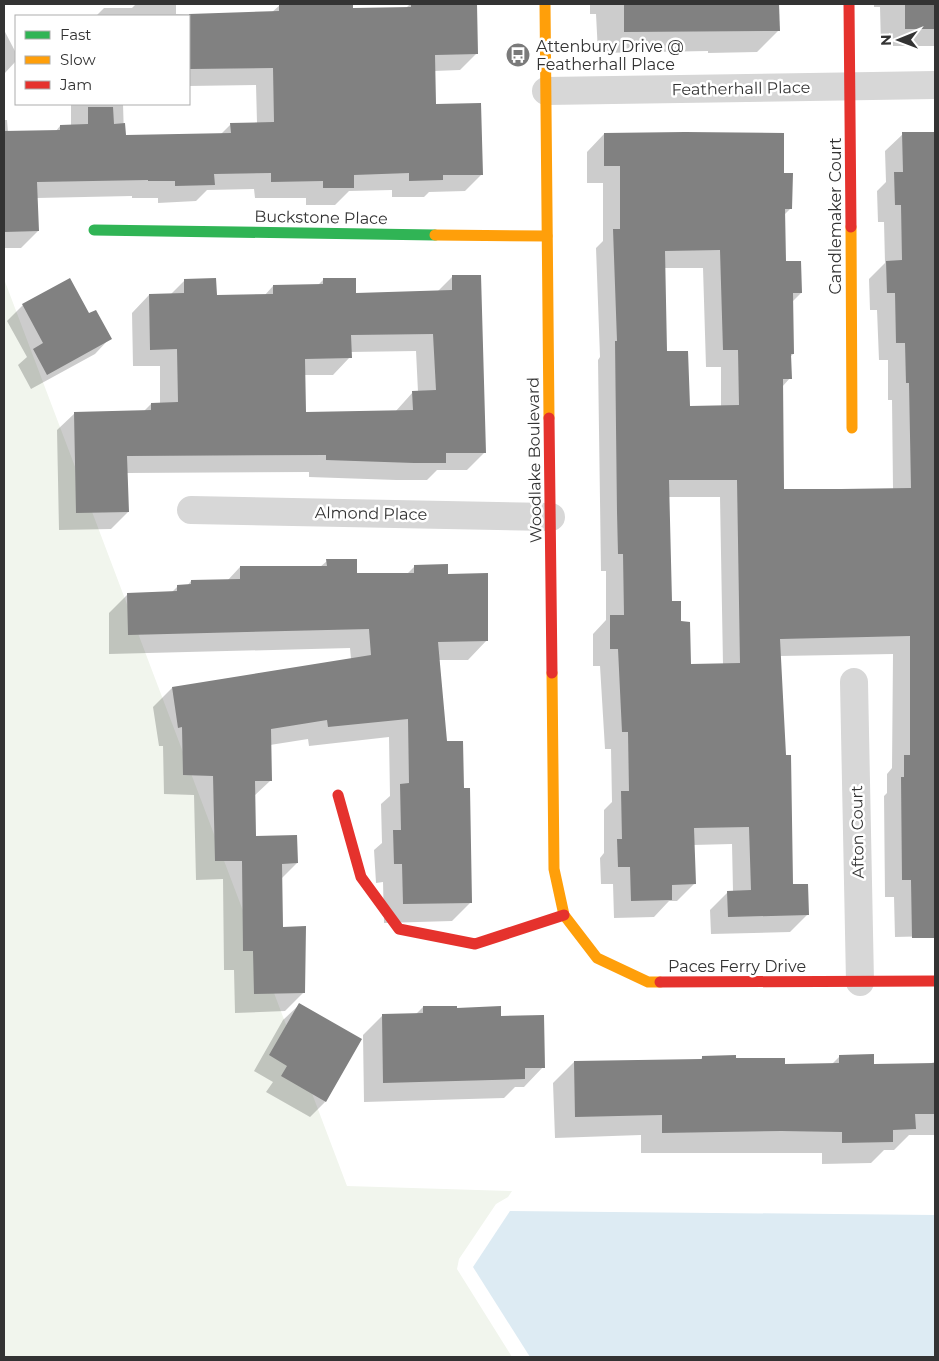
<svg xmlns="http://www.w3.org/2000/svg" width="939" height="1361" viewBox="0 0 939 1361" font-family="Montserrat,sans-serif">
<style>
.green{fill:#f1f5ed}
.water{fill:#ddebf3}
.shadow{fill:#0003;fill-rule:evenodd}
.building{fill:#818181;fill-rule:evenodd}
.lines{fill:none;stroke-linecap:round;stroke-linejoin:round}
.street{stroke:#d7d7d7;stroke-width:28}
.fast{stroke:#30b455;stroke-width:11}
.slow{stroke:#ff9f0a;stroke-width:11}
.jam{stroke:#e5322d;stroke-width:11}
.labels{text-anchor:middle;stroke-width:5;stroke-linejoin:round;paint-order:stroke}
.poi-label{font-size:16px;fill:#333;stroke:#fff;text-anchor:start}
.street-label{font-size:16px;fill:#333;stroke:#fff}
</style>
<rect width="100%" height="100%" fill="#fff"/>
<path class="green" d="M4 279 347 1186 512 1191 508 1197 496 1204 459 1259 457 1269 512 1357H4Z"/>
<path class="water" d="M510 1211 935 1215V1357H530L473 1267Z"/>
<g class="shadow">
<path d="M136 4H176V14L210 15 271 13 280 5 352 4V10L405 9 410 4H476L477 53 460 70 434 71V106L482 174 465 191 429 192 424 197H392V190L349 191 335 205H306V198H255L254 189 207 190 196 201 158 203V198H132V196L37 198 38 231 21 248H4V120H7L8 133 55 132 60 126H71V104H123L124 136 221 134 231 124 257 123 256 85 189 86V16H54L97 15 104 8H132Z"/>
<path d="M590 4H778V31L757 52 708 53V51L598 53 596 14H590Z"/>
<path d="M874 4H935V46H881L880 7H874Z"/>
<path d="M4 30 16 53V61L4 74Z"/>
<path d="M935 133V936L895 937 894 897H885L884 796 887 793V774L892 768 893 654 780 656 792 885 807 915 790 932 711 934 710 910 728 892H733L732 844 693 845 695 883 677 901H669L654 917 614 918 613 884H601L600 858 604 853V810L612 802 611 749H605L600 666H593V634L606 620V571H601L598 360 600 357 596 248 603 241V183H587V152L604 134 783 175 791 208 784 215 785 262 801 293 792 302 793 354 790 357V378L782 387 783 490 893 489 892 400H888V360H879L877 310H870L869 279 885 263 884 222H878L877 191 886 182 885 151 903 134ZM664 268H703L706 367H721V406L689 407 665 353ZM668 497H720L723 665H690L680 622 671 603Z"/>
<path d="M452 277 485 452 467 470H437L427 480H396L309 477V472L127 473 128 512 111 529 59 530 57 430 75 413 143 412 151 404H160V366H133L132 313 149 295H170L185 280 215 296H264L273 286H317L323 280 355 294 437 292ZM416 351 418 392H413L395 412 305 413 304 375H333L350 357V352Z"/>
<path d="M23 305 88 315 110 338 95 354 31 389 18 365 27 357 7 321Z"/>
<path d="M327 561 356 574H407L415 566 447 575 487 640 468 660H439L446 742 463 789 471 902 452 921 384 923 383 882 376 883 374 850 382 843 381 804 390 796 389 737 309 746 308 739 270 745V781L254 796 255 837 297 863 281 879 282 928 304 992 285 1011 235 1013 234 970H224L223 879 196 880 194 795 164 794 163 746H159L153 707 172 688 351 659 350 648 109 654V613L128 594 171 593 178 586H187L191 581H227L240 567H320Z"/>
<path d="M299 1005 325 1102 310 1117 266 1092 273 1082 254 1071 283 1020Z"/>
<path d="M423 1007 456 1009 500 1017 543 1067 524 1087H515L504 1098 364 1102 363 1035 383 1015 416 1014Z"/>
<path d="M840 1056 872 1065 928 1064 935 1062V1135H909L894 1150H884L871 1163 822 1164V1153H641V1135L555 1138 553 1083 574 1062 699 1061 703 1057 784 1065H831Z"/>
</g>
<g class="building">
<path d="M279 4H353V8L411 7V4H477L478 54 435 55 436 104 481 103 483 175H443V180L409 181V173L354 175V188H323V181L271 182V173L214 174 215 185 175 186V181H148V180L37 182 39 231 4 232V131L60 130V125L88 124V107H113L114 124 125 123 126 135 231 133 230 123 274 122 273 68 189 69V14L279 11Z"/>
<path d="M624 4H779L780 31 624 32Z"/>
<rect x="905" y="4" width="30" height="25"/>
<path d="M685 132 784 133V173H793L792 209H785L786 261H801L802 293H793L794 354H791L792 379H783L784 489H841L911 488 909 383H906L905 343H896L895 293H887L886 261 902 260 901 205H895L894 172H903L902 132H935V938H912L911 880H902L901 777H904V755H910V636L780 639 786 755H791L793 884H808L809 915 728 917 727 891 751 890 749 827 694 828 696 884 672 885V900L631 901 630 867H618L617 839H622L621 791H629L628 732H622L618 649H610V615H624L623 554H618L617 512 615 341H617L613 229H620V166H604V133ZM720 250 723 350H738L739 405 690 406 688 351H667L665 251ZM669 480H737L740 663 691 664 690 622 681 621V601H672Z"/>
<path d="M452 275H481L486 453H446V463H414L326 460V455L127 456 129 512 76 513 74 412 151 410V403L178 402 177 349 150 350 149 294 184 293V279L216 278 217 295 273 294V285L323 284V278H356V293L452 290ZM433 334 436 390 412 391 413 410 306 412 305 359 352 358 351 335Z"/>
<path d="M70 278 89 313 96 310 112 339 47 375 33 349 43 343 22 304Z"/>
<path d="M326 559H357V573H414V565L448 564V574L488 573V641L438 642 447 741H463L464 788H470L472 903 403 904 402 864H394L393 830H401L400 784 409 783 408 719 328 727 327 720 271 729 272 781H255L256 836 297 835 298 863 282 864 283 927 306 926 305 993 254 994 253 951H243L242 861H215L213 776 183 775 182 727 178 728 172 687 371 655 369 629 128 635 127 593 177 591V585L191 584V580L240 579V566H327Z"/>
<path d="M299 1003 362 1039 326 1102 281 1076 287 1066 269 1055Z"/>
<path d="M423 1006H457V1008L501 1006V1016L544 1015 545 1068H525V1079L383 1083 382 1014 423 1013Z"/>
<path d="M874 1054V1064L935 1063V1114H915L916 1129 893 1130V1142L842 1143V1132L781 1131 662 1133V1115L575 1117 574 1061 702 1059V1056L736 1055V1058H785V1064L839 1063V1055Z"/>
</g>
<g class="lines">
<g class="street">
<path d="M546 91 935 85"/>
<path d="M191 510 551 517"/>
<path d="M854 682 860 982"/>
</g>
<path class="fast" d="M94 230 435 235"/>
<g class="slow">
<path d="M545 4 549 418"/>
<path d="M851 227 852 428"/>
<path d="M435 235 547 236"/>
<path d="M552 673 554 869 564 915 597 958 648 982H660"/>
</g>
<g class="jam">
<path d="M849 4 851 227"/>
<path d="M549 418 552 673"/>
<path d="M338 795 361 877 399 929 475 944 564 915"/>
<path d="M660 982 935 981"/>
</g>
</g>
<defs>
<symbol id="bus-disc" viewBox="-11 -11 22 22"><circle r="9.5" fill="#7a7a7a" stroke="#fff"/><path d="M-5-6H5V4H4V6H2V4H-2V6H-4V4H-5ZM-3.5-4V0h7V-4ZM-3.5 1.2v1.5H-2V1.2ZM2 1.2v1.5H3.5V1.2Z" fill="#fff"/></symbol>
</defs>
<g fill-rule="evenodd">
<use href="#bus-disc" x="504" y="41" width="28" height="28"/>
</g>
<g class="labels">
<g class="poi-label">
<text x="536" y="52">Attenbury Drive @<tspan x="536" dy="18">Featherhall Place</tspan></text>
</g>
<g class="street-label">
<text transform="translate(741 88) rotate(-1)" y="6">Featherhall Place</text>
<text transform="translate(835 216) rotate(-90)" y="6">Candlemaker Court</text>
<text transform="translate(321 217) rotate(1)" y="6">Buckstone Place</text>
<text transform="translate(534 460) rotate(-91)" y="6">Woodlake Boulevard</text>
<text transform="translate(371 513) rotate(1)" y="6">Almond Place</text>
<text transform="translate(857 832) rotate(-91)" y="6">Afton Court</text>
<text x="737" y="972">Paces Ferry Drive</text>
</g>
</g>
<rect width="939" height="1361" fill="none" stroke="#333333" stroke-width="10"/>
<rect x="15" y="15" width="175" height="90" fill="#ffffff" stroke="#adadad"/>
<rect x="25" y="31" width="25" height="8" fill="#30b455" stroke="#adadad"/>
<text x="60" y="40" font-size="15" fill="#333333">Fast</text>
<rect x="25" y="56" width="25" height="8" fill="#ff9f0a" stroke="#adadad"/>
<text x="60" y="65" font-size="15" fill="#333333">Slow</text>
<rect x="25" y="81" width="25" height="8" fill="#e5322d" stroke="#adadad"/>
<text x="60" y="90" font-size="15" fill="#333333">Jam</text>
<g transform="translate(899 40) rotate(269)" stroke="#ffffff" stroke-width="4" paint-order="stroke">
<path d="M0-4L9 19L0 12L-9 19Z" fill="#333333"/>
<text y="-8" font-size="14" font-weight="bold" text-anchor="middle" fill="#333333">N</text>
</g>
</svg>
